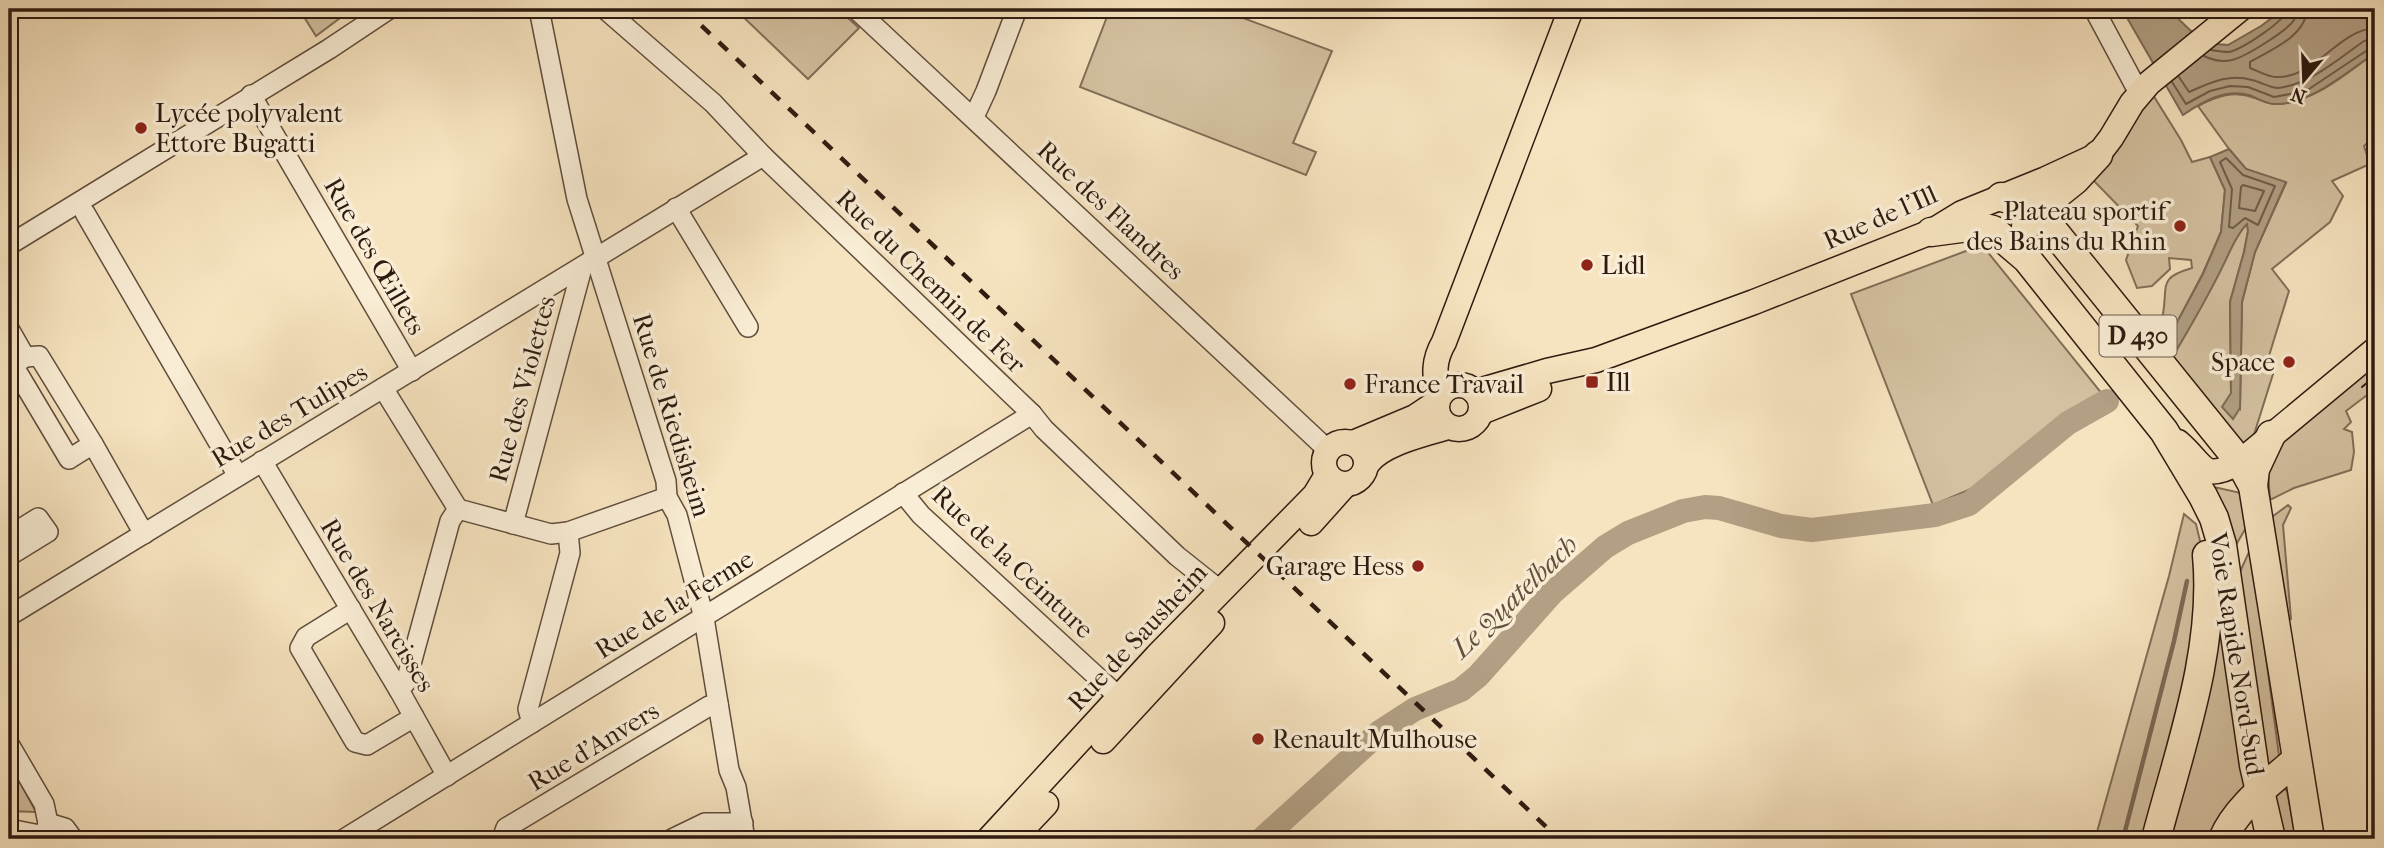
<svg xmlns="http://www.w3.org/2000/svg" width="2384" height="848" viewBox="0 0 2384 848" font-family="'IM FELL French Canon',serif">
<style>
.green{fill:#d4c1a1;stroke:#816e58;stroke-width:2}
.water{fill:#b29f84;stroke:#7d6a56;stroke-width:2}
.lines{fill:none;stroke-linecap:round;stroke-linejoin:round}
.shore{stroke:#705d4a;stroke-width:2}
.stream{stroke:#7d6a56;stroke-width:4.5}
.river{stroke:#b29f84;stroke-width:24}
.minor-casing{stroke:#604d3c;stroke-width:22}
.major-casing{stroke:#2e1b10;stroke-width:27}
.highway-casing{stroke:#2e1b10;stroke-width:31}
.minor{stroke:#f9edd5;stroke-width:19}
.major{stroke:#f6e3bf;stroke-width:24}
.highway{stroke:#f6e3bf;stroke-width:28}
.tram{stroke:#2e1b10;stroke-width:2}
.rail{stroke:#2e1b10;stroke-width:4.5;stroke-dasharray:12 12;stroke-linecap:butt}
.poi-dot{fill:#8f2418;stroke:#f9edd5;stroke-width:2.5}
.labels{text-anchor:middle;stroke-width:7;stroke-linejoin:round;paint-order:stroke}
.shield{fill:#f9edd5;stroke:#6b5a4b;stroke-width:2}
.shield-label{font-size:24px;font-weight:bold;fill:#2e1b10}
.poi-label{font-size:26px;fill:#2e1b10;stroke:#f9edd5;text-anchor:start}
.street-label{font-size:26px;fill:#2e1b10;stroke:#f9edd5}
.water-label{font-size:28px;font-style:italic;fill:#63503e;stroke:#f9edd5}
</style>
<rect width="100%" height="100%" fill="#f6e3bf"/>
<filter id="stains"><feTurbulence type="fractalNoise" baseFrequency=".00286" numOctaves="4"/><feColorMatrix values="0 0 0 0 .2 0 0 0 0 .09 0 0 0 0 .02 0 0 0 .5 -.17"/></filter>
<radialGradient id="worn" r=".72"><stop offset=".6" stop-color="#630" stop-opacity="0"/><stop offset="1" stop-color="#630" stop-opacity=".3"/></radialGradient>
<g class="green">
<path d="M299 9H352L316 36Z"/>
<path d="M735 9H838L859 28 808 79Z"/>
<path d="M1110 9H1219L1332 51 1293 143 1316 152 1306 175 1080 87Z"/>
<path d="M2375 53V136L2364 146 2370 164 2332 181 2343 196 2330 222 2272 269 2289 291 2268 359 2269 367 2273 374 2251 444 2239 449 2151 333C2155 327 2161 321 2163 314 2168 284 2158 278 2192 268L2191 260 2169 258 2170 269 2152 286 2137 288 2126 260 2138 226 2092 179 2153 95 2181 140 2192 162 2210 157 2225 190 2221 232 2202 275 2167 341 2176 351 2235 238 2247 223 2248 231 2244 252 2230 302 2231 393 2240 408 2242 302 2255 252 2286 183 2246 169 2229 149 2198 106C2217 96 2234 90 2255 98 2261 100 2269 104 2275 104 2313 104 2346 73 2375 53Z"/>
<path d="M1982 245 2103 395 2061 419 1978 486 1933 505 1851 294Z"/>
<path d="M2375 363V389L2346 411 2351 422 2344 429 2352 432 2354 452 2351 470 2294 488 2270 500 2268 470 2276 447Z"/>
<path d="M2214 487 2241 493 2247 526 2233 550 2211 489Z"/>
<path d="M2288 505 2291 508 2283 525 2291 619 2289 620 2272 517Z"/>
<path d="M2184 514 2196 524 2200 541 2204 573 2202 622 2146 839H2095L2169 576Z"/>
<path d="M2249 552 2252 553 2279 755 2269 771 2239 574Z"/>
<path d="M2220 631H2223L2249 789 2214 839H2162Z"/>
<path d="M9 762 36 812 9 811Z"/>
<path d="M2283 788 2287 791 2296 839H2281L2271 796Z"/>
</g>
<g class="water">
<path d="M2122 9H2168L2191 31 2215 44 2228 45 2261 26 2284 9H2375V53C2348 71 2309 106 2274 104 2266 104 2257 98 2249 95 2225 88 2202 102 2183 115Z"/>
<path d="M2229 149 2246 169 2286 182 2255 252 2242 302 2240 408 2233 419 2222 407 2231 393 2230 302 2244 252 2248 231 2247 224C2239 232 2235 241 2230 251 2215 284 2195 319 2176 351L2167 341 2203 274 2221 232 2225 190 2210 157Z"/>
</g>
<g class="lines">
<g class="shore">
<path d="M2307 9C2306 36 2271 50 2250 62V68C2258 71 2268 77 2276 77 2315 79 2338 30 2375 28"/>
<path d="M2211 50C2217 51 2223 52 2229 52 2242 49 2286 21 2287 9"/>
<path d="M2204 56C2212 60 2223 62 2232 60 2245 57 2287 31 2294 20 2296 15 2296 14 2296 9"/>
<path d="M2179 77 2189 92C2210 83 2229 73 2252 80 2261 82 2270 88 2278 88 2311 84 2338 59 2364 41L2375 39"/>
<path d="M2172 82 2186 104 2210 91 2230 86 2248 87 2274 97 2306 91 2369 49 2375 48"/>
<path d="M2226 158 2243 175 2275 186 2258 225 2245 218 2233 228 2229 227 2232 189 2220 162Z"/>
<path d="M2243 185 2264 191 2255 211 2239 208 2241 187Z"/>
</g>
<path class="stream" d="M2123 839 2174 641 2187 581"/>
<path class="river" d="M1262 839 1381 731 1415 709 1461 690 1478 676 1552 593 1605 547 1628 533 1683 511 1705 507 1719 508 1781 526 1812 530 1935 515 1969 504 2068 423 2107 401"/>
<defs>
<g id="minor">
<path d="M539 9 577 199 666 481 667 497 677 515 704 618 729 770 736 787 745 839"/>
<path d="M605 9 713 103 763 156 1032 414 1044 429 1177 556 1221 591"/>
<path d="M856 9 1328 450"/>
<path d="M2094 9 2139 93"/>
<path d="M251 95 412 371"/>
<path d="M974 117 986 91 1017 9"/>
<path d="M676 208 748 327"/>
<path d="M85 213 238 476"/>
<path d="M9 245 329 49 389 9"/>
<path d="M9 329 25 357 13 365 69 459 93 444 144 534"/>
<path d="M25 357 39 356 93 444"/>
<path d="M383 388 458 509 551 534 568 532 667 497"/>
<path d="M262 461 399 690 447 776"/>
<path d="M903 493 921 515 1119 697"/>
<path d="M513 524 582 268"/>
<path d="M9 536 38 518 48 532 9 556"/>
<path d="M351 609 306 637 300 648 355 742 367 745 414 717"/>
<path d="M9 616 763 156"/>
<path d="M399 690 406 682 450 521 458 509"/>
<path d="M532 723 528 709 570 553 568 532"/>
<path d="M9 744 44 804 48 823 44 839"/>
<path d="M48 823 65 828 73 839"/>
<path d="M9 829 45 836"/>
<path d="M344 839 1032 414"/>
<path d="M502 839 506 828 709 706 718 704"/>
<path d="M672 839 705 823H743"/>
</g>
<g id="major">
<circle cx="1459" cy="407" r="22"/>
<path d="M1475 392 1547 371 1596 360 1754 302 1931 232 1962 213 2046 179 2098 155 2111 138 2132 103 2149 83 2240 9"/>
<path d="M1439 396C1434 375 1433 361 1444 342L1571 9"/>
<path d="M1481 412 1539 389"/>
<circle cx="1345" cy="463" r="21"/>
<path d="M2178 442C2206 466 2201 483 2240 462L2375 350"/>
<path d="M1353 443 1415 417 1436 403"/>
<path d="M1367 464C1381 444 1423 434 1448 427"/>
<path d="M1311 523 1345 485"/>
<path d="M1103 741 1212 623"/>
<path d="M989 839 1157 656 1315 495 1327 475"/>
<path d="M1013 839 1046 804"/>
</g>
<g id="highway">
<path d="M2001 197 2023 202 2052 229 2240 462 2253 486 2310 839"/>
<path d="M2026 226 2035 212 2075 180 2098 155"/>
<path d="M1931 232 1976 226 1993 230 2027 259 2164 431 2203 496 2214 518 2222 545 2254 765 2271 839"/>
<path d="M2253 486 2255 469 2271 435"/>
<path d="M2156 839C2180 747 2216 651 2207 555"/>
<path d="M2223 839C2237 806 2269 784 2296 760"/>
</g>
</defs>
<use href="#minor" class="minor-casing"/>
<use href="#major" class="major-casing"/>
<use href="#highway" class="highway-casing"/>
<use href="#minor" class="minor"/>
<use href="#major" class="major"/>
<use href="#highway" class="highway"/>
<path class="tram" d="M2362 387 2375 376"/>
<path class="rail" d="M684 9 1559 839"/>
</g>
<g class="poi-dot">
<circle cx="141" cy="128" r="7"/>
<circle cx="2180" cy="226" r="7"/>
<circle cx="1587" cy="265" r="7"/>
<circle cx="2289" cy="362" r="7"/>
<rect x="1585" y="375" width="14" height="14" rx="3.5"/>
<circle cx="1350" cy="384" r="7"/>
<circle cx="1418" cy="566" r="7"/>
<circle cx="1258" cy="739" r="7"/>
</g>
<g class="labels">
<rect class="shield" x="2099.5" y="315.5" width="77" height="41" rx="5"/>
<g class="shield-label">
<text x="2138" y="344">D 430</text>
</g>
<g class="poi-label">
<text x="155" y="122">Lycée polyvalent<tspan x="155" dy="30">Ettore Bugatti</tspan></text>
<text x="2166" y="220" text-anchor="end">Plateau sportif<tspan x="2166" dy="30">des Bains du Rhin</tspan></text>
<text x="1601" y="274">Lidl</text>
<text x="2275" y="371" text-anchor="end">Space</text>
<text x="1606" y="391">Ill</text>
<text x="1364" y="393">France Travail</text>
<text x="1404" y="575" text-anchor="end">Garage Hess</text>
<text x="1272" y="748">Renault Mulhouse</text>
</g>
<g class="street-label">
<text transform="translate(1111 210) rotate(43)" y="9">Rue des Flandres</text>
<text transform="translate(1880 217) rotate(-24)" y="9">Rue de l'Ill</text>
<text transform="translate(375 256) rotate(60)" y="9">Rue des Œillets</text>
<text transform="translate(931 281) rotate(44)" y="9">Rue du Chemin de Fer</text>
<text transform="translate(522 389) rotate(-75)" y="9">Rue des Violettes</text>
<text transform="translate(289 415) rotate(-31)" y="9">Rue des Tulipes</text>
<text transform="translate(672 415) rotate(73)" y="9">Rue de Riedisheim</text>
<text transform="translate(1013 562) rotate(43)" y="9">Rue de la Ceinture</text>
<text transform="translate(674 604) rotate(-32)" y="9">Rue de la Ferme</text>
<text transform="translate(378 605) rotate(59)" y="9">Rue des Narcisses</text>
<text transform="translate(1137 637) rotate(-47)" y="9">Rue de Sausheim</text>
<text transform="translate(2237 654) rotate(81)" y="9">Voie Rapide Nord-Sud</text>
<text transform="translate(593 746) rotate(-31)" y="9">Rue d'Anvers</text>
</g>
<g class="water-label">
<text transform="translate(1514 596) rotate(-44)" y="10">Le Quatelbach</text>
</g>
</g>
<rect width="2384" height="848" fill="none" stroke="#f6e3bf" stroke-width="35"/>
<rect x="10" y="10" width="2363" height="827" fill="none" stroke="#2e1b10" stroke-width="3.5"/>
<rect x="18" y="18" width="2349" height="813" fill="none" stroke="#2e1b10" stroke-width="2"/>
<g transform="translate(2304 80) rotate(199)" stroke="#f9edd5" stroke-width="5" paint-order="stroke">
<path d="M0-5L12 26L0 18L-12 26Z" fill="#2e1b10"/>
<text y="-10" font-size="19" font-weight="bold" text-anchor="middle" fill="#2e1b10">N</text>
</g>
<rect width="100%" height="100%" filter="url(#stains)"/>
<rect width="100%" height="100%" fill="url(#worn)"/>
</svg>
